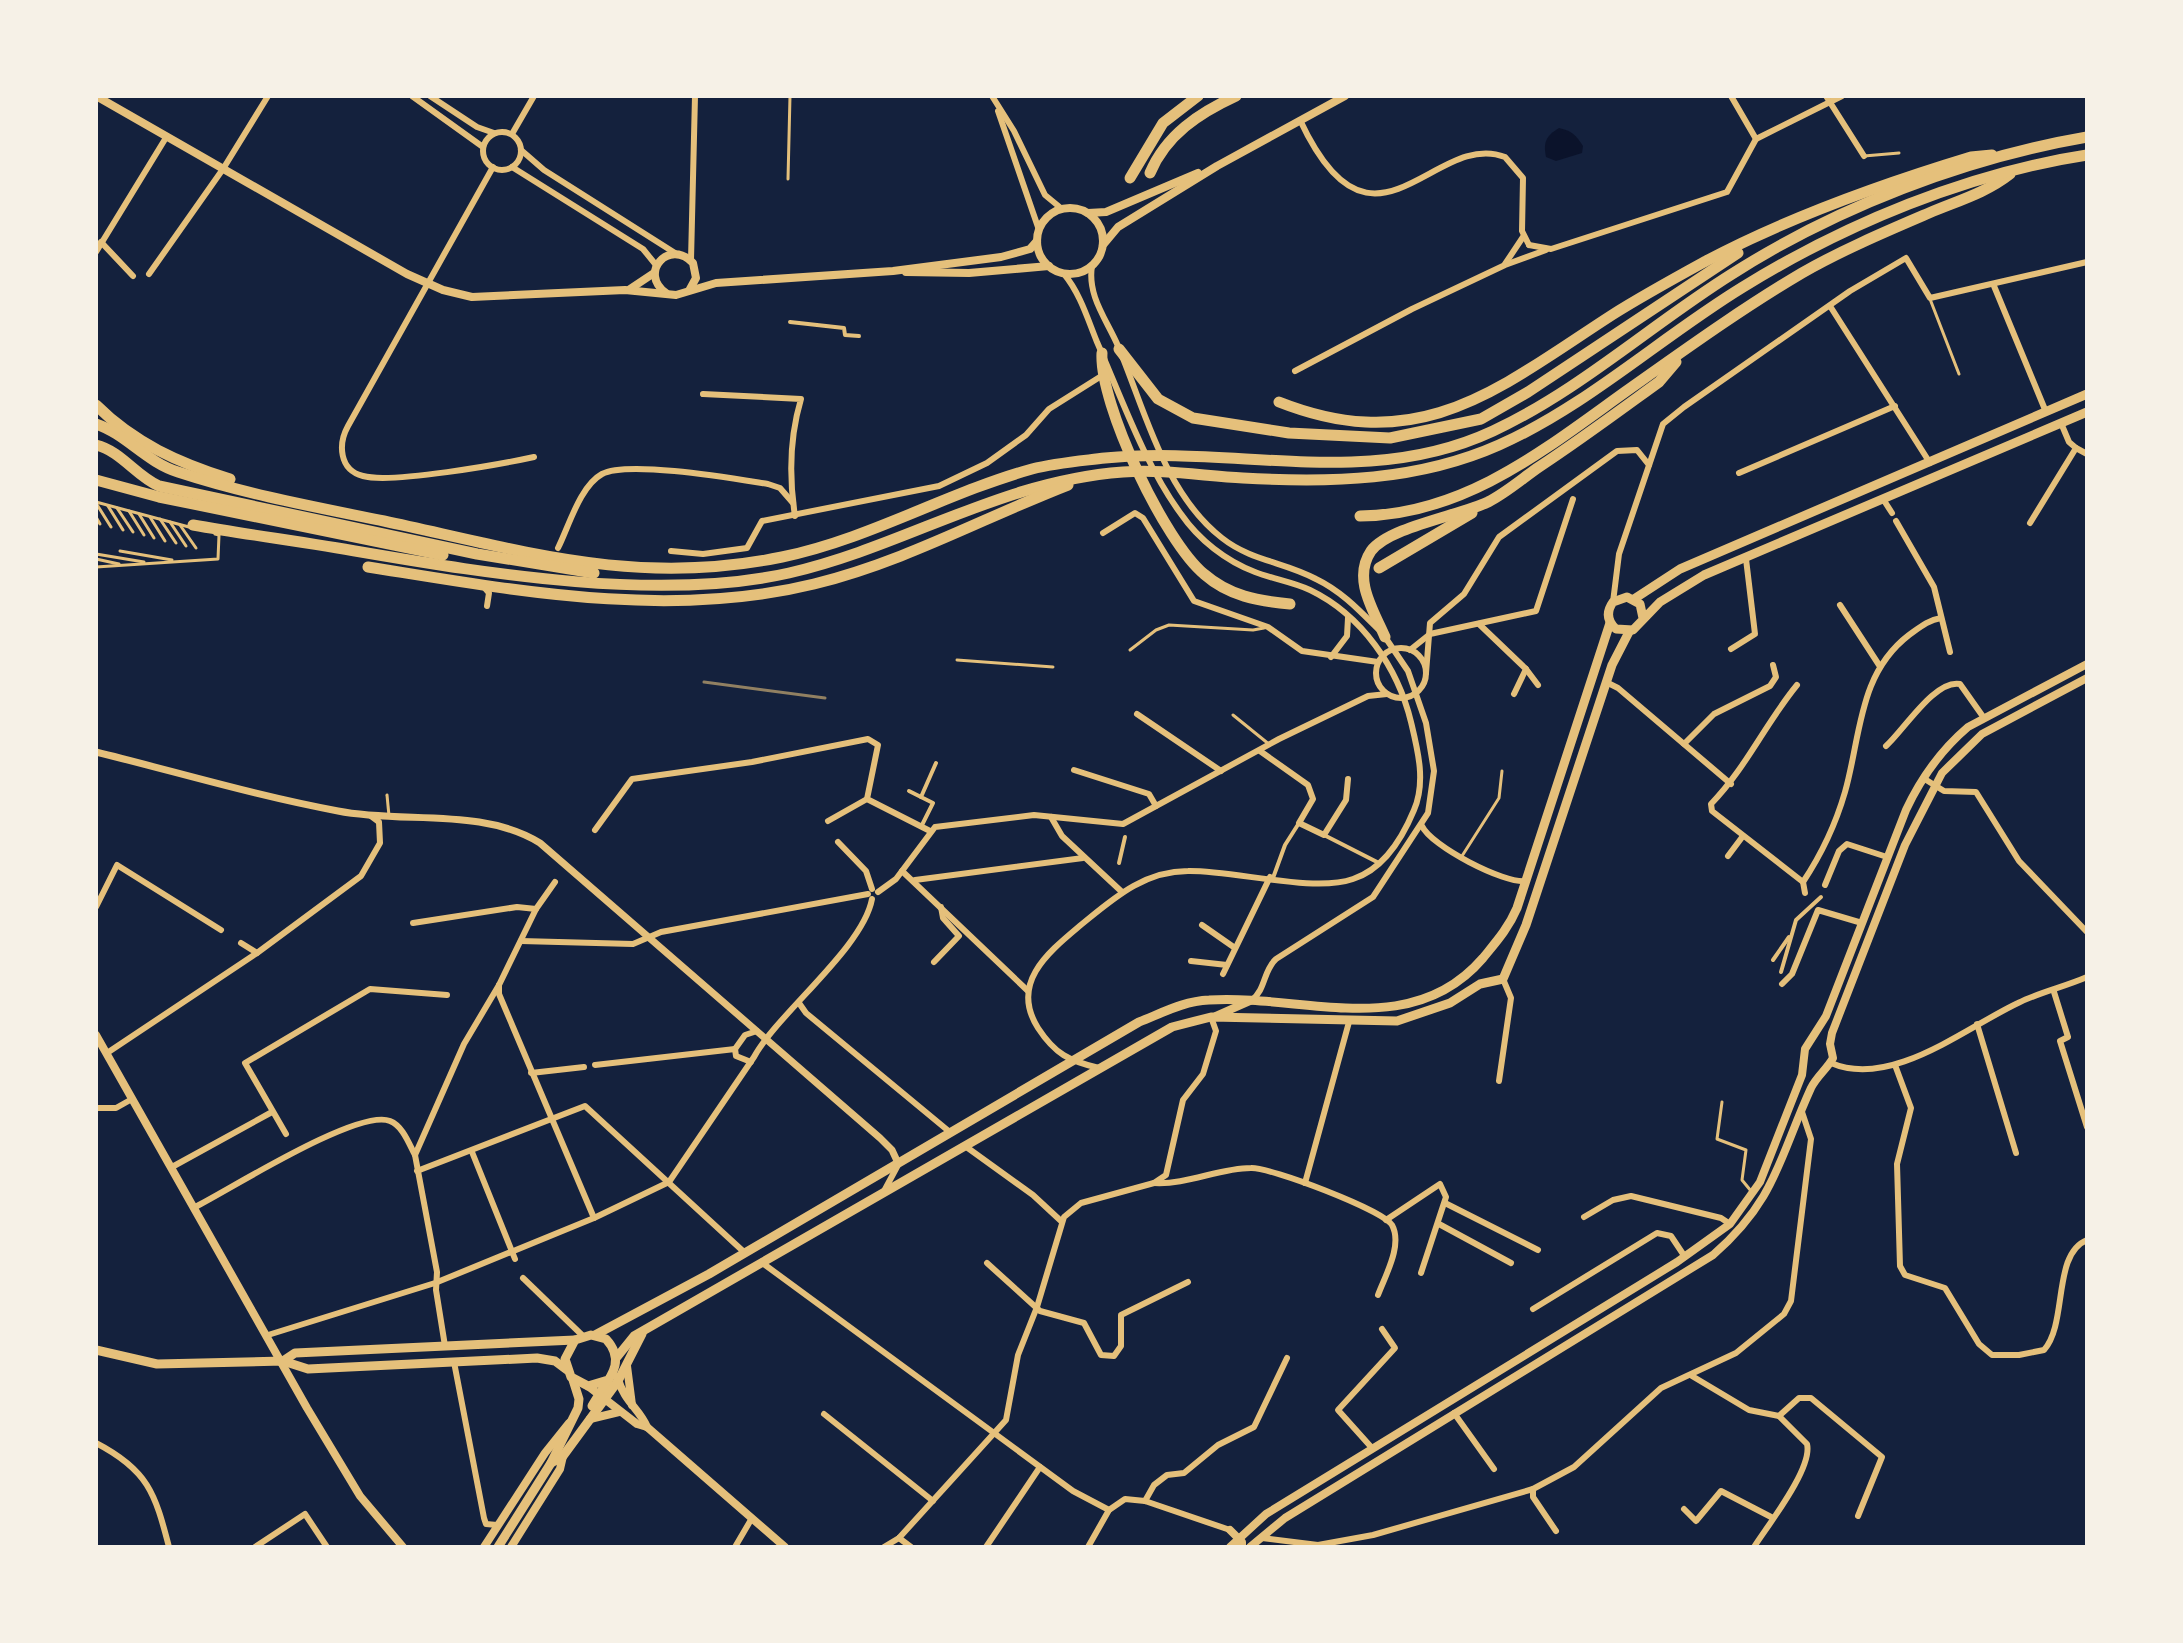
<svg xmlns="http://www.w3.org/2000/svg" width="2183" height="1643" viewBox="0 0 2183 1643" font-family="'Sofia Sans Condensed',sans-serif">
<style>
.water{fill:#0b132b}
.lines{fill:none;stroke-linecap:round;stroke-linejoin:round}
.service{stroke:#e5c07b;stroke-width:3}
.pedestrian{stroke:#e5c07b;stroke-width:4}
.minor{stroke:#e5c07b;stroke-width:6}
.tertiary{stroke:#e5c07b;stroke-width:7}
.secondary{stroke:#e5c07b;stroke-width:8}
.primary{stroke:#e5c07b;stroke-width:9}
.motorway{stroke:#e5c07b;stroke-width:11}
.rail{stroke:#918062;stroke-width:3}
</style>
<rect width="100%" height="100%" fill="#14213d"/>
<path class="water" d="M1559 128C1572 131 1576 135 1583 146L1582 153 1556 161 1546 157C1543 142 1546 136 1559 128Z"/>
<g class="lines">
<g class="service">
<path d="M1864 156 1899 153"/>
<path d="M788 179 790 96"/>
<path d="M1930 299 1959 374"/>
<path d="M96 502 189 527"/>
<path d="M96 503 111 527"/>
<path d="M108 506 123 530"/>
<path d="M117 508 133 532"/>
<path d="M129 511 144 535"/>
<path d="M139 514 154 538"/>
<path d="M96 517 100 524"/>
<path d="M150 517 165 541"/>
<path d="M160 519 176 543"/>
<path d="M170 522 186 546"/>
<path d="M180 525 196 548"/>
<path d="M120 551 172 560"/>
<path d="M96 554 144 562"/>
<path d="M96 559 119 564"/>
<path d="M96 567 218 559 219 535 215 534"/>
<path d="M1130 650 1156 630 1169 625 1253 630 1264 628"/>
<path d="M957 660 1053 667"/>
<path d="M1233 715 1270 745"/>
<path d="M387 795 389 816"/>
<path d="M1462 856 1499 798 1502 771"/>
<path d="M1722 1102 1717 1139 1746 1150 1742 1180 1751 1191"/>
</g>
<g class="pedestrian">
<path d="M790 322 844 328 845 335 859 336"/>
<path d="M909 791 921 797"/>
<path d="M922 825 933 803 921 797 936 763"/>
<path d="M1324 835 1379 863"/>
<path d="M1119 863 1125 837"/>
<path d="M1273 878 1285 845 1299 823"/>
<path d="M1773 960 1789 937"/>
<path d="M1781 972 1796 920 1821 897"/>
</g>
<g class="minor">
<path d="M412 96 483 147"/>
<path d="M430 96 477 127 494 133"/>
<path d="M992 96 1014 131 1045 195 1062 209"/>
<path d="M1731 96 1756 139"/>
<path d="M1826 96 1864 156"/>
<path d="M998 111 1039 230"/>
<path d="M1300 120C1373 277 1434 129 1505 157L1523 178 1522 231 1529 245"/>
<circle cx="502" cy="151" r="19"/>
<path d="M512 134 534 96"/>
<path d="M1756 139 1842 96"/>
<path d="M521 150 544 170 675 253"/>
<path d="M493 167 348 426C338 444 339 470 363 476 391 484 502 464 534 457"/>
<path d="M512 167 643 249 656 265"/>
<path d="M101 242 133 276"/>
<path d="M1529 245 1551 249 1727 192 1756 139"/>
<path d="M96 252 167 136"/>
<path d="M691 260 695 96"/>
<path d="M1505 264 1523 237"/>
<path d="M1092 266C1087 296 1107 320 1118 346 1145 410 1164 493 1222 538 1251 561 1285 562 1316 579 1341 591 1359 610 1378 629"/>
<path d="M149 274 223 169 268 96"/>
<path d="M1064 274C1080 293 1088 320 1097 342 1121 397 1146 467 1181 514 1199 540 1226 561 1255 572 1273 579 1293 582 1310 590 1362 615 1398 668 1411 722 1418 751 1426 782 1414 810 1402 839 1384 869 1353 879 1313 893 1233 870 1188 871 1144 871 1114 898 1082 924 1050 951 1009 982 1038 1028 1055 1054 1069 1061 1099 1068"/>
<path d="M1994 286 2046 412"/>
<path d="M1830 306 1930 463"/>
<path d="M1295 371 1412 309 1505 265 1546 250"/>
<path d="M703 394 801 399C790 436 789 477 795 516"/>
<path d="M2076 448 2087 454"/>
<path d="M1739 473 1895 406"/>
<path d="M1883 499 1892 513"/>
<path d="M1896 521 1934 587 1950 652"/>
<path d="M2030 523 2076 448 2069 442 2061 423"/>
<path d="M1103 533 1135 513 1143 518 1194 601 1268 627 1302 651 1378 662"/>
<path d="M558 548C569 526 580 486 602 474 628 460 736 479 768 484L780 488 793 503"/>
<path d="M671 551 703 554 747 548 762 521 939 486 987 463 1026 435 1049 409 1103 375"/>
<path d="M484 587 489 593 487 606"/>
<path d="M1613 602 1619 554 1663 424 1684 407 1850 291 1906 258 1930 298 2087 262"/>
<path d="M1840 605 1879 665"/>
<path d="M1479 624 1526 669 1514 694"/>
<circle cx="1401" cy="673" r="25"/>
<path d="M1731 649 1755 634 1746 559"/>
<path d="M1410 650 1430 634 1536 611 1573 499"/>
<path d="M1331 657 1347 636 1348 618"/>
<path d="M1526 669 1538 685"/>
<path d="M1426 673 1430 623 1464 594 1499 537 1617 451 1637 450 1649 465"/>
<path d="M1606 682 1618 688 1731 784"/>
<path d="M1797 685C1765 724 1746 768 1711 804L1712 811 1803 882"/>
<path d="M1137 714 1221 771"/>
<path d="M1684 744 1714 714 1770 686 1776 677 1773 665"/>
<path d="M1886 746C1904 730 1935 679 1960 684L1984 718"/>
<path d="M1260 751 1308 785 1313 799 1299 823 1324 835 1346 800 1348 779"/>
<path d="M1074 770 1149 794 1156 806"/>
<path d="M1923 778 1944 791 1976 792 2019 861 2087 932"/>
<path d="M1051 817 1062 836 1122 892"/>
<path d="M828 821 867 799"/>
<path d="M1422 826C1431 846 1504 884 1526 881"/>
<path d="M595 830 632 779 752 762 868 739 878 745 867 799 930 831"/>
<path d="M838 842 866 871 872 889"/>
<path d="M1728 856 1743 836"/>
<path d="M902 871 1028 991"/>
<path d="M915 880 1083 858"/>
<path d="M1825 885 1839 851 1847 844 1887 857"/>
<path d="M878 892 896 879 935 827 1034 815 1123 824 1279 739 1368 696 1387 694"/>
<path d="M1805 893 1803 882C1821 855 1836 823 1845 792 1861 736 1858 674 1909 635 1919 628 1928 620 1941 618"/>
<path d="M96 907 117 865 221 930"/>
<path d="M413 923 517 907 536 909"/>
<path d="M1202 925 1235 948"/>
<path d="M521 941 633 944 661 932 868 894"/>
<path d="M241 943 257 953"/>
<path d="M1191 961 1227 965"/>
<path d="M934 962 959 936 943 918 941 907"/>
<path d="M1223 974 1270 877"/>
<path d="M1782 984 1792 974 1818 910 1862 923"/>
<path d="M499 985V994L594 1218"/>
<path d="M2054 992 2068 1037 2060 1041 2087 1127"/>
<path d="M1252 1000C1266 989 1263 971 1276 959L1373 897 1428 813 1434 771 1426 723 1408 671 1385 637"/>
<path d="M799 1003 806 1013 951 1133"/>
<path d="M1977 1024 2016 1153"/>
<path d="M735 1049 745 1035 757 1031"/>
<path d="M735 1049 736 1056 751 1062"/>
<path d="M107 1053 257 953 361 876 380 843 379 822 371 816"/>
<path d="M1831 1063C1891 1089 1965 1028 2018 1003 2040 992 2064 987 2087 977"/>
<path d="M595 1065 735 1049"/>
<path d="M1895 1065 1911 1108 1897 1164 1900 1266 1905 1275 1945 1288 1979 1344 1992 1355H2019L2044 1350C2068 1323 2052 1254 2087 1240"/>
<path d="M531 1073 584 1067"/>
<path d="M1499 1081 1511 998 1503 979"/>
<path d="M96 1108H116L132 1099"/>
<path d="M286 1134 245 1063 370 989 447 995"/>
<path d="M965 1146 1033 1195 1061 1221"/>
<path d="M472 1152 515 1259"/>
<path d="M172 1167 272 1112"/>
<path d="M417 1171 585 1106 744 1252"/>
<path d="M1154 1183C1187 1185 1219 1168 1251 1168 1270 1167 1383 1210 1392 1225 1403 1245 1385 1276 1378 1295"/>
<path d="M1305 1183 1349 1022"/>
<path d="M883 1193 898 1165"/>
<path d="M1445 1203 1538 1250"/>
<path d="M195 1207C229 1190 358 1108 390 1121 403 1126 409 1144 415 1155"/>
<path d="M1584 1217 1613 1200 1631 1196 1721 1218 1730 1224"/>
<path d="M1386 1220 1440 1184 1446 1197 1421 1273"/>
<path d="M1439 1224 1511 1263"/>
<path d="M761 1262 1073 1491 1109 1510"/>
<path d="M987 1263 1040 1311 1084 1323 1101 1355 1114 1356 1121 1346V1315L1188 1282"/>
<path d="M523 1278 583 1336"/>
<path d="M1533 1309 1657 1233 1671 1236 1685 1257"/>
<path d="M268 1335 435 1283 594 1218 669 1182 754 1057C778 1013 863 948 872 899"/>
<path d="M445 1346 436 1290 437 1272 415 1155 464 1044 499 985 536 909 555 882"/>
<path d="M454 1362 484 1518 486 1524 497 1525"/>
<path d="M1692 1376 1749 1410 1779 1416 1807 1444C1813 1468 1768 1525 1754 1547"/>
<path d="M1454 1413 1494 1469"/>
<path d="M824 1414 933 1501"/>
<path d="M1779 1416 1799 1398H1811L1882 1457 1858 1516"/>
<path d="M96 1443C148 1470 155 1493 169 1547"/>
<path d="M1372 1448 1338 1410 1395 1348 1382 1329"/>
<path d="M1533 1489V1497L1556 1531"/>
<path d="M1145 1501 1154 1485 1167 1475 1184 1473 1218 1445 1254 1427 1287 1358"/>
<path d="M1684 1509 1696 1521 1721 1491 1773 1518"/>
<path d="M899 1538 911 1547"/>
<path d="M1262 1538 1318 1545 1373 1535 1533 1489 1574 1467 1661 1388 1736 1353 1784 1314 1791 1301 1811 1139 1802 1112"/>
<path d="M255 1547 305 1514 327 1547"/>
<path d="M735 1547 752 1518"/>
<path d="M884 1547 899 1538 1006 1420 1018 1355 1037 1307 1064 1217 1081 1203 1154 1183 1166 1175 1183 1100 1203 1074 1216 1031 1211 1017"/>
<path d="M986 1547 1040 1467"/>
<path d="M1088 1547 1109 1510 1125 1499 1145 1501 1230 1530"/>
</g>
<path class="tertiary" d="M96 752C177 772 257 796 338 811 403 824 482 807 540 843L880 1138 892 1150 898 1163"/>
<g class="secondary">
<path d="M96 96 407 274 443 290 472 297 625 290 676 295 716 283 893 271 1001 257 1030 249 1037 241"/>
<circle cx="1070" cy="241" r="33"/>
<path d="M1088 213 1106 212 1198 173"/>
<path d="M1103 245 1118 227 1217 166 1345 96"/>
<path d="M906 272 969 273 1049 266"/>
<path d="M630 289 654 273"/>
<path d="M666 293C638 273 669 238 693 263L696 278 690 289"/>
<path d="M1216 1016 1252 1000"/>
<path d="M96 1035 307 1408 360 1496 403 1547"/>
<path d="M627 1366 632 1405"/>
<path d="M617 1377C625 1403 639 1408 647 1427"/>
<path d="M588 1386 637 1424 647 1427 785 1547"/>
<path d="M590 1419 619 1412"/>
<path d="M1230 1530 1242 1542V1547"/>
<path d="M484 1547 545 1453 569 1423"/>
<path d="M511 1547 560 1469 563 1456"/>
<path d="M1230 1547 1266 1514 1677 1262 1730 1224 1760 1182 1802 1075 1805 1049 1826 1016 1906 810C1921 778 1941 750 1968 727L2087 664"/>
<path d="M1250 1547 1285 1518 1713 1255C1776 1200 1779 1158 1811 1088 1817 1076 1827 1069 1833 1058L1830 1044 1832 1033 1905 845 1942 773 1982 734 2087 678"/>
</g>
<g class="primary">
<path d="M1634 599 1680 569 2087 394"/>
<path d="M1643 618 1640 604 1627 597 1613 602C1606 612 1607 621 1616 629L1633 630 1660 602 1704 575 2087 412"/>
<path d="M595 1335 709 1274 1139 1022C1162 1013 1184 1001 1209 1000 1304 994 1411 1042 1483 958 1496 942 1508 929 1517 908L1610 623"/>
<path d="M96 1350 157 1364 283 1361 308 1369 537 1358 555 1361 567 1370"/>
<path d="M617 1357 634 1336 1172 1027 1211 1017 1397 1021 1450 1003 1480 984 1503 979 1526 925 1612 665 1629 632"/>
<path d="M283 1361 295 1353 575 1340"/>
<path d="M592 1406C605 1382 629 1364 606 1339L591 1335 575 1340 565 1359 571 1377 588 1386 608 1380"/>
<path d="M551 1463 578 1408 579 1399 573 1380"/>
<path d="M498 1547 551 1463 563 1456 618 1381 642 1334"/>
</g>
<g class="motorway">
<path d="M1150 173C1166 135 1199 113 1236 96"/>
<path d="M1130 178 1163 123 1198 96"/>
<path d="M1119 349 1158 399 1193 418 1289 433 1390 438 1481 419 1528 392 1738 253"/>
<path d="M1102 353C1099 404 1165 542 1204 574 1229 596 1258 601 1290 604"/>
<path d="M1279 402C1421 458 1499 388 1612 315 1642 296 1675 278 1706 261 1789 217 1882 184 1971 157L1992 155"/>
<path d="M96 405C134 443 179 463 230 479"/>
<path d="M96 424C126 434 146 462 178 472 245 494 315 507 384 521 524 551 637 587 782 557 869 539 946 493 1032 469 1055 463 1081 461 1105 458 1236 445 1367 490 1493 431 1579 391 1652 324 1732 274 1837 207 1965 158 2087 137"/>
<path d="M96 445C121 451 136 476 159 486L477 554 594 573"/>
<path d="M96 480 159 497 443 555"/>
<path d="M1360 516C1464 515 1544 450 1625 392 1683 351 1741 309 1802 273 1842 250 1887 231 1929 213 1957 201 1986 193 2010 174"/>
<path d="M193 525C249 535 305 542 361 552 490 574 661 602 789 573 906 546 1000 481 1123 472 1163 469 1204 476 1243 478 1331 483 1418 481 1499 445 1587 406 1661 337 1743 287 1845 224 1968 173 2087 155"/>
<path d="M368 567C513 590 668 620 814 584 904 562 983 518 1068 485"/>
<path d="M1379 568 1472 513"/>
<path d="M1385 637C1374 611 1352 579 1371 551 1389 527 1458 516 1488 502 1506 493 1523 478 1539 467 1580 440 1619 411 1659 382L1676 362"/>
</g>
<path class="rail" d="M704 682 825 698"/>
</g>
<rect width="2183" height="1643" fill="none" stroke="#f6f1e7" stroke-width="196"/>
</svg>
